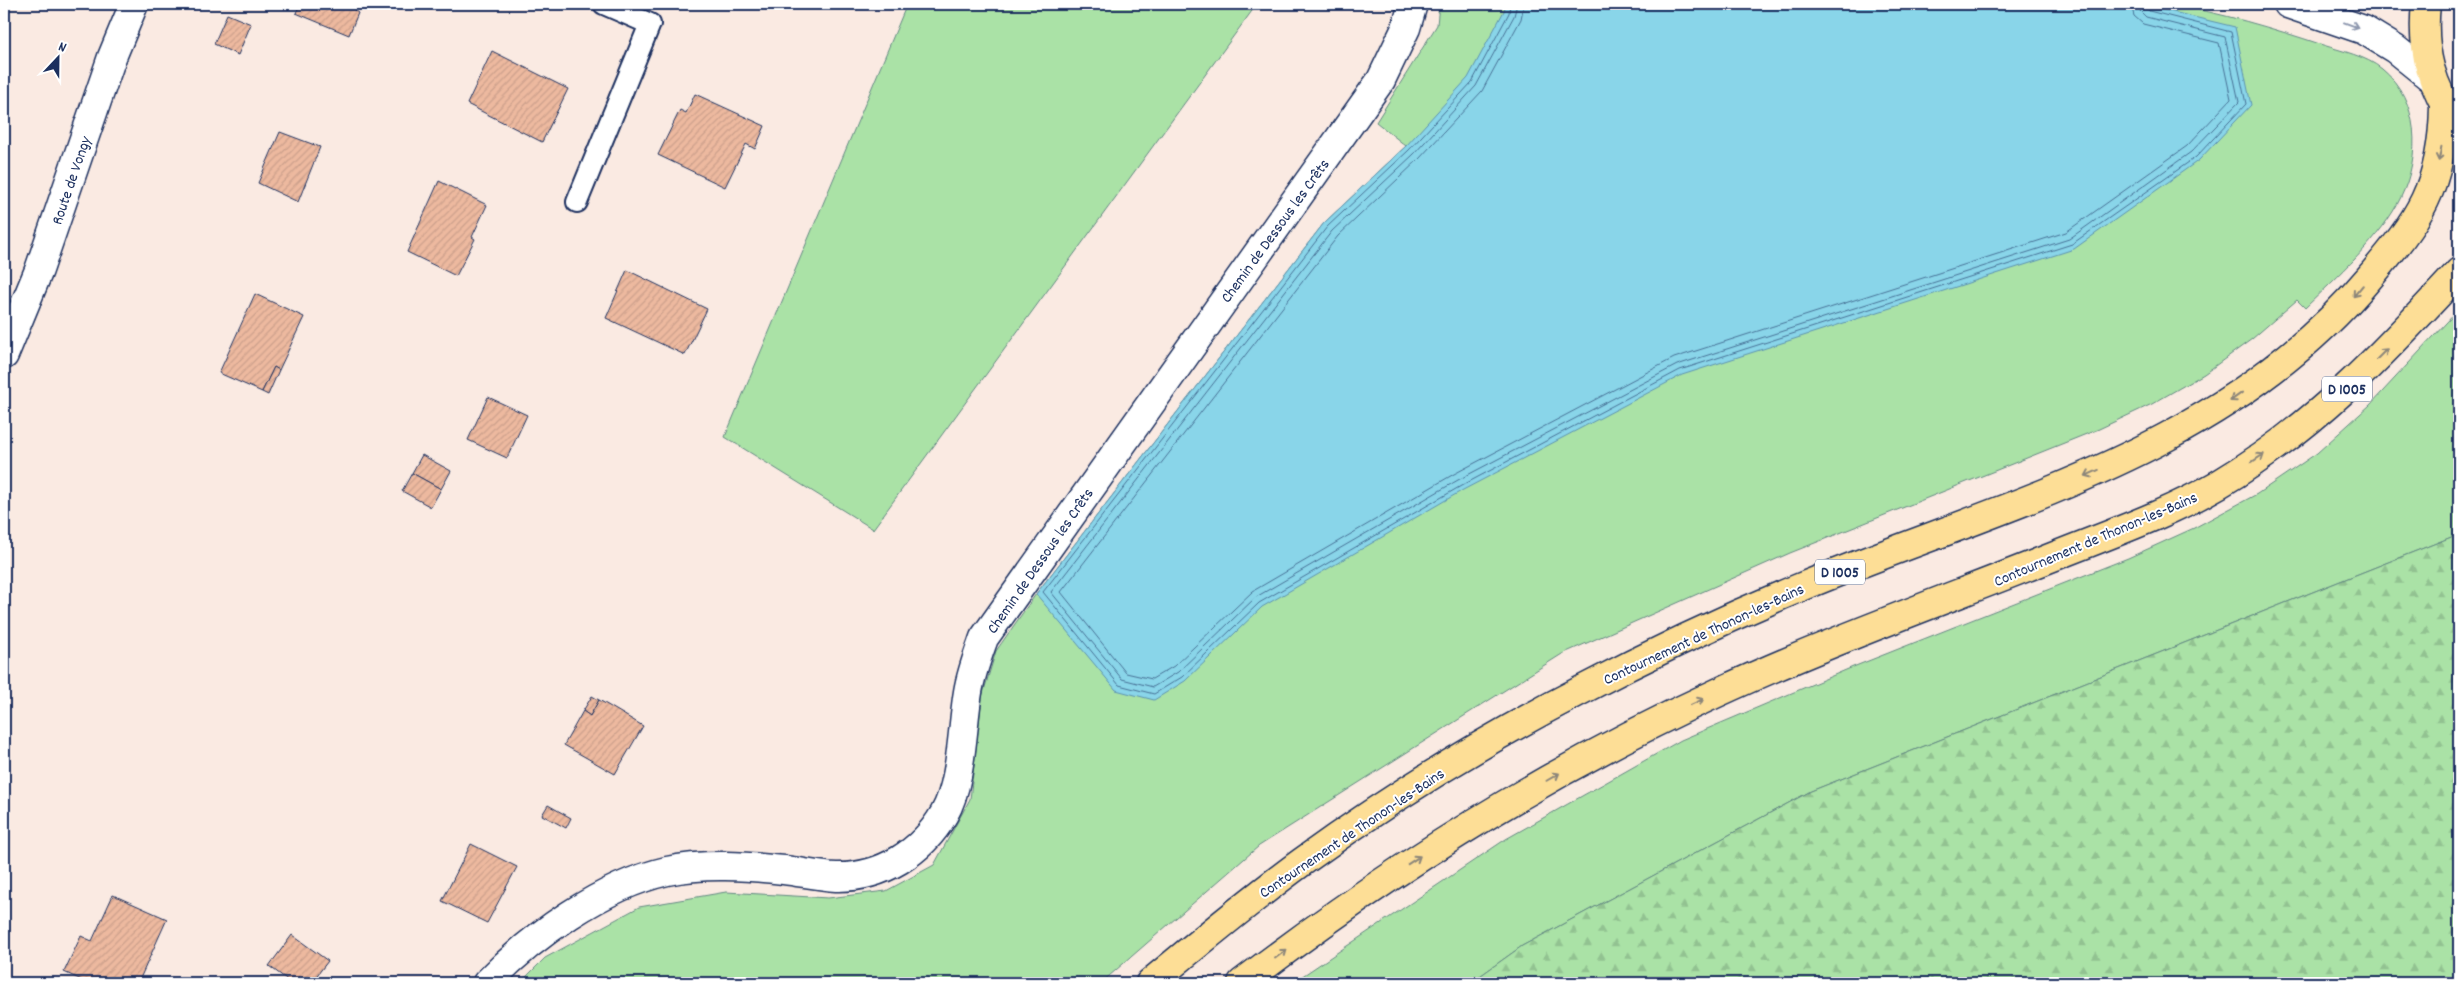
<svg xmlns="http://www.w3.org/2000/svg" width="2463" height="987" viewBox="0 0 2463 987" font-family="Dekko,sans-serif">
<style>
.grass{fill:#aae2a6;stroke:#628882}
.forest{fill:url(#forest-firs);stroke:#628882}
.water{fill:#89d5e9;stroke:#5d93b1}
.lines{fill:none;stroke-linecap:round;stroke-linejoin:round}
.shore{stroke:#477196;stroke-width:1}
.building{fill:url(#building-hatch);stroke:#1b2f5e}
.service-casing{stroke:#1b2f5e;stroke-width:24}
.minor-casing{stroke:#1b2f5e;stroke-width:31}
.tertiary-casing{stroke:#1b2f5e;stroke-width:31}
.secondary-casing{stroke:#1b2f5e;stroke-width:31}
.primary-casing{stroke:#1b2f5e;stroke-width:31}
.trunk-casing{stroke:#1b2f5e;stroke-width:31}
.service{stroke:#fff;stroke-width:20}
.minor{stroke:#fff;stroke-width:28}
.tertiary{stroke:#fff;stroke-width:28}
.secondary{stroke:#fff;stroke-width:28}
.primary{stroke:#fdde96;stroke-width:28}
.trunk{stroke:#fdde96;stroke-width:28}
.oneway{stroke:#8d97ae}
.oneway2{stroke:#8c867a}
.labels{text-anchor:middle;stroke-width:4;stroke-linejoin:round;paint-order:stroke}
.shield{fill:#fff;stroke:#5f6d8e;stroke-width:1}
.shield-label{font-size:15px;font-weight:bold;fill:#1b2f5e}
.street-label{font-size:16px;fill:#1b2f5e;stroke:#fff}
</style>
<defs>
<pattern id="forest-firs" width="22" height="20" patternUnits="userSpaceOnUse" patternTransform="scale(1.25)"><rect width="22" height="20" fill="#aae2a6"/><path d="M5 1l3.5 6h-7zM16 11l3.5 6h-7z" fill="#92c291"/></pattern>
<pattern id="building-hatch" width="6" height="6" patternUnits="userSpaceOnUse" patternTransform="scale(1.25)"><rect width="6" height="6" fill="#edb99f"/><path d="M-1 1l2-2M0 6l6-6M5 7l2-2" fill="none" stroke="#cb9f8b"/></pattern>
</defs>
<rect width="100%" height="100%" fill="#faeae2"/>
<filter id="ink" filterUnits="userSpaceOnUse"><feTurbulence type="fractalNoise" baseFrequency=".02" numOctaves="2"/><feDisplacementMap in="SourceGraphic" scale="10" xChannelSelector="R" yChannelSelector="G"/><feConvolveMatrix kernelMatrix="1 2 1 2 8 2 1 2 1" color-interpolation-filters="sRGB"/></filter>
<g filter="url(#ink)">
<g class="grass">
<path d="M907 4H1257L873 529 725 437Z"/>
<path d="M1439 4H2169C2222 13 2272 28 2323 45 2342 51 2366 56 2382 69 2420 100 2421 156 2401 197 2382 237 2336 278 2305 308L2297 300 2252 339 2204 374 2152 404 2099 429 1790 553 1562 654 1259 846 1101 983H520L545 958 639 907 726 892 828 898 886 891 934 865 970 799 982 697 996 651 1036 594 1324 223 1406 146 1376 122 1437 25Z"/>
<path d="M2459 309V534L1811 791 1522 946 1470 983H1292L1506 839 1681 740 1853 667 2128 558 2194 528 2257 494 2317 453 2370 405Z"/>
</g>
<path class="forest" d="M2459 534V983H1470L1522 946 1811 791Z"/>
<path class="water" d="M1506 4H2140L2235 27 2251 105 2199 160 2074 249 1682 375 1463 490 1262 607 1185 681 1154 700 1116 690 1036 594 1324 223 1406 146 1468 78 1504 11Z"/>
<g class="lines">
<g class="shore">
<path d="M1510 4 1509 13 1472 82 1409 150 1327 227 1043 592 1119 685 1154 694 1182 677 1259 603 1461 486 1680 370 2072 244 2196 157 2246 104 2231 32 2149 11 2144 4"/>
<path d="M1517 4 1514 16 1476 86 1414 154 1332 231 1051 592 1122 679 1153 687 1178 672 1256 597 1458 480 1677 365 2069 239 2191 152 2239 102 2225 37 2146 17 2140 11 2138 4"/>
<path d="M1524 4 1521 19 1482 91 1419 159 1338 236 1061 592 1126 673 1152 679 1174 666 1253 591 1454 474 1674 358 2066 232 2187 146 2231 99 2219 43 2143 24 2134 16 2131 4"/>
</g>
</g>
<g class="building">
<path d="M300 4H357L354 10 358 13 349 35 296 13Z"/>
<path d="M227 14 251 24 238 55 214 44Z"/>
<path d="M492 51 568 89 542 142 467 104Z"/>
<path d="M695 94 765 126 755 149 746 144 725 187 658 155 680 110 686 113Z"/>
<path d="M280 132 320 147 298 202 258 183Z"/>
<path d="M439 181 487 205 472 237 475 239 456 276 407 252Z"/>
<path d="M627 270 707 309 685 355 606 318Z"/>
<path d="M255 294 304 317 279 370 274 367 262 392 219 373Z"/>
<path d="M274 367 279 370 268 395 262 392Z"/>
<path d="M488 397 527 415 507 458 468 440Z"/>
<path d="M422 455 451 471 441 489 412 473Z"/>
<path d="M412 473 441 489 431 507 402 491Z"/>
<path d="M592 696 599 700 590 716 583 711Z"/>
<path d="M599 700 643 726 615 774 564 745 583 711 590 716Z"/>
<path d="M548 805 571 818 566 828 542 815Z"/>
<path d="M471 844 517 867 487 923 442 901Z"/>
<path d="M113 895 167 919 138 983H88L64 972 81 936 92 941Z"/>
<path d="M292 935 328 961 311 983H287L289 981 269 966Z"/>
</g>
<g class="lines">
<defs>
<path id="service" d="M577 202 650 24 604 4"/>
<path id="minor" d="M487 983C532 936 602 886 667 871 704 863 746 866 784 870 801 872 819 876 836 877 882 878 922 852 944 814 962 784 962 726 968 692 971 673 978 655 984 638L1381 80 1406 28 1413 4"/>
<path id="tertiary" d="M4 355 39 270 112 57 134 4"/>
<path id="secondary" d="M2288 4 2364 30 2395 49 2431 78"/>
<path id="primary" d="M2426 4C2421 50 2431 88 2459 126"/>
<g id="trunk">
<path d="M1150 983C1200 942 1250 900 1302 862 1389 799 1483 741 1578 692 1650 654 1724 619 1799 588 2000 504 2222 454 2369 278 2419 219 2443 187 2444 105"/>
<path d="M1242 983C1390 870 1547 771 1717 693 1827 642 1942 601 2055 556 2110 534 2168 514 2219 484 2315 427 2384 353 2459 272"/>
</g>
</defs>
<use href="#service" class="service-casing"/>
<use href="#minor" class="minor-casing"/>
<use href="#tertiary" class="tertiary-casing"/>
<use href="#secondary" class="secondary-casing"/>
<use href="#primary" class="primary-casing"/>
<use href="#trunk" class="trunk-casing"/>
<use href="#service" class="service"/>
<use href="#minor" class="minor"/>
<use href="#tertiary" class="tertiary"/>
<use href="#secondary" class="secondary"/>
<use href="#primary" class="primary"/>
<use href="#trunk" class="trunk"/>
</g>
<defs><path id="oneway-shaft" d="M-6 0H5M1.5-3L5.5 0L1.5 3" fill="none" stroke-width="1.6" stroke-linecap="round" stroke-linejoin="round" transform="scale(1.25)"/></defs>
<use class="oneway" href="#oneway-shaft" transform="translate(2351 25) rotate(20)"/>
<g class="oneway2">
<use href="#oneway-shaft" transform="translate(2440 154) rotate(101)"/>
<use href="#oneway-shaft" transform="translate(2358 291) rotate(130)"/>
<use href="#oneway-shaft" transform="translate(2382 354) rotate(-45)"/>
<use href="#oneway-shaft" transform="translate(2236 397) rotate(144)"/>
<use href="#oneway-shaft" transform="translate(2258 458) rotate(-34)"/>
<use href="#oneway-shaft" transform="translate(2092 473) rotate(156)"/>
<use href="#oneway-shaft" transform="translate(1697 702) rotate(-25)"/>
<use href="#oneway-shaft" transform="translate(1553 777) rotate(-30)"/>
<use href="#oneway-shaft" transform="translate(1414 860) rotate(-33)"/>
<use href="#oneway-shaft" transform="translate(1281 954) rotate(-37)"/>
</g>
</g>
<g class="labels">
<g class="shield">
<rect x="2322" y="376.5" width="50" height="25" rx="4"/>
<rect x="1815" y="559.5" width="50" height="25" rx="4"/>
</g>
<g class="shield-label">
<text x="2347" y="394">D 1005</text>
<text x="1840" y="577">D 1005</text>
</g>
<g class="street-label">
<text transform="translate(70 180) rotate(-71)" y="6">Route de Vongy</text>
<text transform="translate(1274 230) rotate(-54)" y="6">Chemin de Dessous les Crêts</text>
<text transform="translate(2095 538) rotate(-23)" y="6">Contournement de Thonon-les-Bains</text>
<text transform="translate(1039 560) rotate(-55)" y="6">Chemin de Dessous les Crêts</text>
<text transform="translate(1703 633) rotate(-25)" y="6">Contournement de Thonon-les-Bains</text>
<text transform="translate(1351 832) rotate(-34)" y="6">Contournement de Thonon-les-Bains</text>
</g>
</g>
<rect width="2463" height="987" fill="none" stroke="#fff" stroke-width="20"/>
<rect x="10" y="10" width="2443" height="967" fill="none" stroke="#1b2f5e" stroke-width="2" filter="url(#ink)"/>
<g transform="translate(58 58) rotate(22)" stroke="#ffffff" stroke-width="4" paint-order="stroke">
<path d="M0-4L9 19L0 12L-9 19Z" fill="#1b2f5e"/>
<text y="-8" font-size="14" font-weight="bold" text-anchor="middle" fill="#1b2f5e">N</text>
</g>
</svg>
